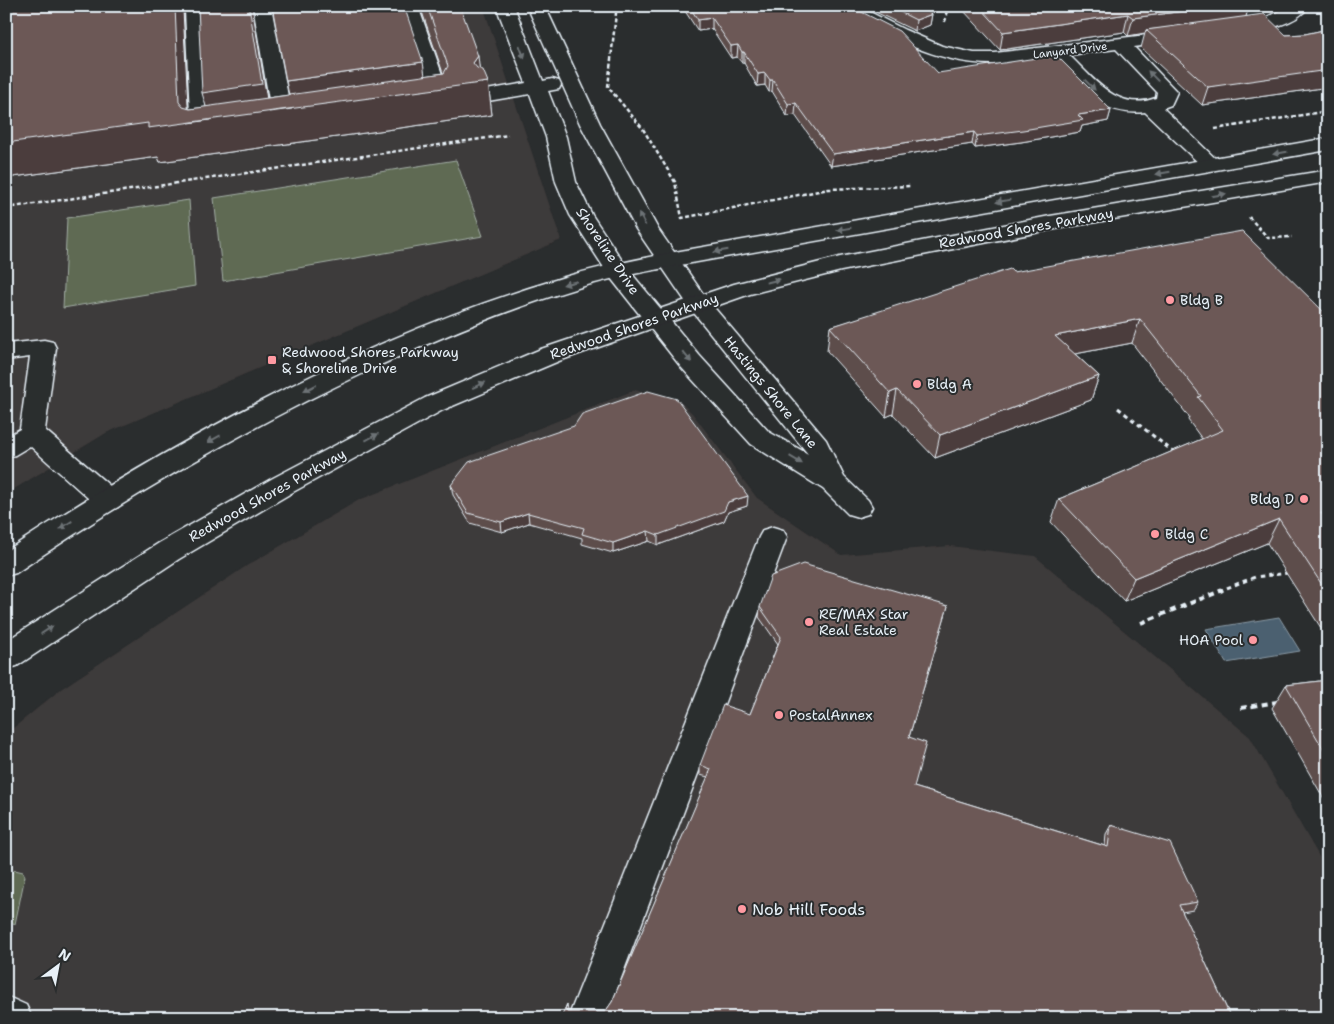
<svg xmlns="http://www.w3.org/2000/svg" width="1334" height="1024" viewBox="0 0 1334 1024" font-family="'Shantell Sans',sans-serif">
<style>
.built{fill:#3e3a3a}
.green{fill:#5e6b53;stroke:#a3aea6}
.water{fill:#4c606f;stroke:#8a9aa6}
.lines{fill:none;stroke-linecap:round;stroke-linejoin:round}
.minor-casing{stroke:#e8f1f8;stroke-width:3}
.major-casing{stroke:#e8f1f8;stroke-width:3}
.path-far2{stroke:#e8f1f8;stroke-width:2.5;stroke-dasharray:4 2.5;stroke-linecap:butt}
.path-far1{stroke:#e8f1f8;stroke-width:3;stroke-dasharray:4.5 4;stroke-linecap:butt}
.path{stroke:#e8f1f8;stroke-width:4;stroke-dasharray:6 4.5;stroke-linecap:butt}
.minor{fill:#2a2d2e;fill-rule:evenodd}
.major{fill:#2a2d2e;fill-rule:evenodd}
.wall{fill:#5d4d4b;stroke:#e8f1f8}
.shaded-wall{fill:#4c3e3d;stroke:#e8f1f8}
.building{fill:#6c5957;stroke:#e8f1f8}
.oneway{fill:#6c7275}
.poi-dot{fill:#ff9aa2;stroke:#2a2d2e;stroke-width:2}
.labels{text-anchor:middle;stroke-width:4;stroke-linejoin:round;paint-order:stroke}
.far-street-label{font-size:11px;fill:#e8f1f8;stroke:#2a2d2e}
.street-label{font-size:14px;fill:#e8f1f8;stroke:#2a2d2e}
.poi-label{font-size:14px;fill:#e8f1f8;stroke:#2a2d2e;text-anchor:start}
.near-poi-label{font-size:16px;fill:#e8f1f8;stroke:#2a2d2e;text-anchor:start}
</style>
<rect width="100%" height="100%" fill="#2a2d2e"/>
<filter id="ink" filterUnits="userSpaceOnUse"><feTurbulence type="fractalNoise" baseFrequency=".02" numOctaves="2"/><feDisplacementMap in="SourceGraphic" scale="10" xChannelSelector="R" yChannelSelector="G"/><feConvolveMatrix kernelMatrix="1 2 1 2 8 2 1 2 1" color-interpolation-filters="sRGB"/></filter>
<g filter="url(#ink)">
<g class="built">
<path d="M6 6H483L561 240 106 433 6 494Z"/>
<path d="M635 390 654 396 677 399 692 413 757 498 841 555 950 546 1035 556 1250 737 1328 872V1018H6V734L61 689 248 565 359 500Z"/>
</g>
<g class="green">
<path d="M456 160 483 236 223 281 214 198Z"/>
<path d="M189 200 195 286 63 308 67 218Z"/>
<path d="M15 870 23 872 25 876 15 924 6 920V877Z"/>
</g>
<path class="water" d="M1279 617 1300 651 1226 663 1206 629Z"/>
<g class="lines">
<defs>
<g id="minor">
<path d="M188 6H200L203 10 210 127 218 129 221 133 218 137 201 141 194 139 191 135 185 10Z"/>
<path d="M253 6H271L293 123 290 127 283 129 276 127 273 123Z"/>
<path d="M400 6H418L451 100 448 104 432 108 425 106 422 102 425 98 430 97Z"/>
<path d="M496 6H514L543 81 552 79 559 81 561 85 559 89 548 91 566 137 576 182 592 215 627 268 699 355 769 432 808 454 690 308 636 229 580 124 527 6H545L600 124 658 229 706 298 826 440 844 477 868 500 872 507 868 514 858 517 848 514 823 489 751 444 681 367 610 277 570 215 556 182 546 137 530 94 488 101 481 99 478 95 481 91 526 83Z"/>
<path d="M835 6H858L905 30 942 46 974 53H995L1180 31 1186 32 1189 36 1186 40 1134 47 1177 92 1171 105 1163 108 1221 164 1218 168 1211 170 1204 168 1145 112C1098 117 1080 85 1050 58 1032 60 1012 64 993 64 936 64 887 35 838 10ZM1116 49 1157 92 1156 98C1118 113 1093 78 1069 55Z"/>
<path d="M1289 6H1309C1294 28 1259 30 1235 33L1229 32 1226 28 1229 24 1265 18Z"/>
<path d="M44 340 53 342 56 348 45 430 118 493 122 500 118 507 108 510 98 507 30 446 15 455 6 458V437L20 429 30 357 6 360V344Z"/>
<path d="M773 527 783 530 787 537 606 1018H568L759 537 763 530Z"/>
<path d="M6 996 26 1005 32 1018H6Z"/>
</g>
<g id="major">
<path d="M1328 138V150L669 267C640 273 610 278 581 287 507 309 436 339 366 372 244 429 128 497 16 573L6 576V551C172 442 364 337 555 280 592 268 631 261 669 253Z"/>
<path d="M1328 170V182L1050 230 841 271 750 294 559 361 443 410 293 492 179 559 17 666 6 669V641L159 543 273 478 425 398 541 349 734 284 840 257 1050 216Z"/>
</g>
</defs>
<use href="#minor" class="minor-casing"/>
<use href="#major" class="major-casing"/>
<g class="path-far2">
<path d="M613 6 616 13 608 87 643 129 675 182 682 218 829 189 910 186"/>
<path d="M943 6 947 15 944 24"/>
<path d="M1215 129 1328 111"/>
<path d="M6 208 508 135"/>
<path d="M1249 217 1268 238 1292 237"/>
</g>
<g class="path-far1">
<path d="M1118 408 1176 454"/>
<path d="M1219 591 1255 577 1289 573"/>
</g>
<g class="path">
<path d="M1141 623 1223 590"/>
<path d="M1241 708 1277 702"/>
</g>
<use href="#minor" class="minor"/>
<use href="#major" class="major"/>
</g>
<g class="wall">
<path d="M6 6H186L183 10 188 109H190L206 107 198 6H252L267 98 289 95 286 81 425 76 443 73 420 6H460L480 69 488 82 492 115 160 162 158 157 6 178Z"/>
<path d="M659 6H850L938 73 1111 110 1108 121 1082 126 1080 132 1021 142 975 148 972 144 831 166 795 115 787 116 772 91 769 92 765 85 757 86 744 63H742L737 57 731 58 712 29 698 31 683 8 662 11Z"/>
<path d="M863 6H916L932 14 930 25 915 31Z"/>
<path d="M964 6H1249L1246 16 1286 35 1305 34 1328 29V79L1325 80 1322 88 1202 105 1141 48 1145 33 1128 36 1124 32 1000 50 963 10Z"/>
<path d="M1013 272 1328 316V639L1267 543 1124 601 1051 522 1059 499 1202 439 1188 420 1189 417 1132 343 1075 354 1099 376 1091 400 935 458 893 414 886 417 827 351 830 327Z"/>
<path d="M451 485 747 506 728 512 724 521 658 545 649 541 613 553 582 544V538L529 523 502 532 470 523 453 495Z"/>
<path d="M948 606 909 737 914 787 1105 846 1106 834 1111 825 1198 902 1193 910 1182 912 1231 1018 568 1012H605L612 1002 708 777 700 775V765L750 714 778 644 759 617 760 607Z"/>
<path d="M1328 680V806L1272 708 1286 685Z"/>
</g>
<g class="shaded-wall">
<path d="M175 6H186L183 10 189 123 210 120 202 93 249 6H252L269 112 292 109 286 81 423 62 427 90 473 63 478 56 481 83 488 82 492 115 160 162 158 157 6 178V143Z"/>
<path d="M662 6H683V8L662 11Z"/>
<path d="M1220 6H1249L1245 20 1146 30 1145 33 1128 36 1133 18Z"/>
<path d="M932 14 930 25 915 31 916 20Z"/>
<path d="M1128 14 1124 32 1000 50 1003 32Z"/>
<path d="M712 18V29L698 31V20Z"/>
<path d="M738 45 737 57 731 58V46Z"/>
<rect x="742" y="52" width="2" height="11"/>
<path d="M1328 62V79L1325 80 1322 88 1202 105 1208 87Z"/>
<path d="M765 73V85L757 86 758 74Z"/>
<path d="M770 80H773L772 91 769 92Z"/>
<path d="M796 103 795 115 787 116 788 104Z"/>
<path d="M1111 110 1108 121 1082 126 1080 132 1021 142 975 148 977 136 1078 115Z"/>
<path d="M974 132 972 144 831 166 833 154Z"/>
<path d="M1140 319 1132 343 1049 359 1055 336Z"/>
<path d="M1099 376 1091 400 935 458 940 435Z"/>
<path d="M897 390 893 414 886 417 890 393Z"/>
<path d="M748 496 747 506 728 512 724 521 658 545V535L728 502Z"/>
<path d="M528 513 529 523 502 532 501 522Z"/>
<path d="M1279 519 1267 543 1124 601 1134 578Z"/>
<path d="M648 531 649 541 613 553V543Z"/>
<path d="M567 1004 568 1012 566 1017 565 1009Z"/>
</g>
<g class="building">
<path d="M6 6H175L179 102 183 107 190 109 444 73 448 66 427 6H460L478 56 473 63 477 68 483 70 488 82 148 128V123L6 143Z"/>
<path d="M198 6H249L262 84 202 93Z"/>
<path d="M272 6H404L423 62 286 81Z"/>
<path d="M689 6H850L899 31 938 73 1056 55 1111 110 1078 115 1083 120 1023 130 977 136 974 132 833 154 796 103 788 104 773 80H770L765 73 758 74 744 52H742L738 45 731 46 712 18 698 20Z"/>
<path d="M888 6H916L932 14 916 20Z"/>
<path d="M979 6H1220L1133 18 1128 14 1003 32Z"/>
<path d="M1264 14 1286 35 1305 34 1328 29V62L1323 64 1328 68V70L1208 87 1146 30Z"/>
<path d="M1242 231 1328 316V513H1321L1328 523V594L1279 519 1134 578 1059 499 1223 430 1198 397 1201 396 1140 319 1055 336 1099 376 940 435 897 390 890 393 830 327 1010 269 1013 272Z"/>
<path d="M648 391 677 399 748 496 728 502 724 511 658 535 648 531 613 543 582 534 584 528 528 513 501 522 468 513 451 485 469 462 574 426 582 414Z"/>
<path d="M803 564 948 606 909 737 926 743 914 787 1108 847 1111 825 1170 843 1198 902 1179 905 1231 1018H561L567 1004 565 1009 567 1012H605L612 1002 711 769 700 765 723 705 750 714 781 637 760 607 771 576Z"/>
<path d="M1328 680V757L1286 685Z"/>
</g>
<defs><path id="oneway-solid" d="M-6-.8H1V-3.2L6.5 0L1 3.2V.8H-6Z" transform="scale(1.25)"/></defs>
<g class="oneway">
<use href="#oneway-solid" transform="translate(522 52) rotate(69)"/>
<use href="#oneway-solid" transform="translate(1153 76) rotate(-134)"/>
<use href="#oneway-solid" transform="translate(1090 85) rotate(44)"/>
<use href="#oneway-solid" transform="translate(1280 153) rotate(170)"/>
<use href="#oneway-solid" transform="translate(1163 173) rotate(170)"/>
<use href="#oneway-solid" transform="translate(1219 195) rotate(-10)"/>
<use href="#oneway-solid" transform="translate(1003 201) rotate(170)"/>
<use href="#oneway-solid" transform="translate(642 219) rotate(-118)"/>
<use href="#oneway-solid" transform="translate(844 229) rotate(170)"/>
<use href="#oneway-solid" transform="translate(721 251) rotate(170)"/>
<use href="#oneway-solid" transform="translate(773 281) rotate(-14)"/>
<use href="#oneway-solid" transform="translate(570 283) rotate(166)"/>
<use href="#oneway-solid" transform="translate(687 357) rotate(50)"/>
<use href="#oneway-solid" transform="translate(479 385) rotate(-24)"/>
<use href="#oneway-solid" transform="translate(310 388) rotate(154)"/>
<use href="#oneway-solid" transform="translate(372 437) rotate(-28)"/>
<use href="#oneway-solid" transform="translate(214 439) rotate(151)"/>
<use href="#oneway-solid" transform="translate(796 460) rotate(31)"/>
<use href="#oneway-solid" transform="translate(66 525) rotate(147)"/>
<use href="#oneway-solid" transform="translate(47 630) rotate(-34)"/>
</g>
</g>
<g class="poi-dot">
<circle cx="1170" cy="300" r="5"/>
<rect x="267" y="355" width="10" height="10" rx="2.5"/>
<circle cx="917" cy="384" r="5"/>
<circle cx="1304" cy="499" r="5"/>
<circle cx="1155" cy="534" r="5"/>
<circle cx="809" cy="622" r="5"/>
<circle cx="1253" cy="640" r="5"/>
<circle cx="779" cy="715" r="5"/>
<circle cx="742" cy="909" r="5"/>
</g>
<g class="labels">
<g class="far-street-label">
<text transform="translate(1070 50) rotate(-7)" y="4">Lanyard Drive</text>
</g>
<g class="street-label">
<text transform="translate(1026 228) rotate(-10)" y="5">Redwood Shores Parkway</text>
<text transform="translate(608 251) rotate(56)" y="5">Shoreline Drive</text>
<text transform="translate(634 326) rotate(-19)" y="5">Redwood Shores Parkway</text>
<text transform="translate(771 392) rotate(51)" y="5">Hastings Shore Lane</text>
<text transform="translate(267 495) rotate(-29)" y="5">Redwood Shores Parkway</text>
</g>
<g class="poi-label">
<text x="1180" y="305">Bldg B</text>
<text x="282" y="357">Redwood Shores Parkway<tspan x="282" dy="16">&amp; Shoreline Drive</tspan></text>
<text x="927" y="389">Bldg A</text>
<text x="1294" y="504" text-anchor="end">Bldg D</text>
<text x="1165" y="539">Bldg C</text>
<text x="819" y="619">RE/MAX Star<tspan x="819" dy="16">Real Estate</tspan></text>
<text x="1243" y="645" text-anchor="end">HOA Pool</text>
<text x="789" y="720">PostalAnnex</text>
</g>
<g class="near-poi-label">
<text x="752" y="915">Nob Hill Foods</text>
</g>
</g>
<rect width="1334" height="1024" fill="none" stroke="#2a2d2e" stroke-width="25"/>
<rect x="12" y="12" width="1309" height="999" fill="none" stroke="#e8f1f8" stroke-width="2" filter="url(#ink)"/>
<g transform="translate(58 966) rotate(32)" stroke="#2a2d2e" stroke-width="4" paint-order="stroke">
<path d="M0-4L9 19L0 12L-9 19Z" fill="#e8f1f8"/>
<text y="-8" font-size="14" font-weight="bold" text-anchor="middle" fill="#e8f1f8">N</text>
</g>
</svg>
